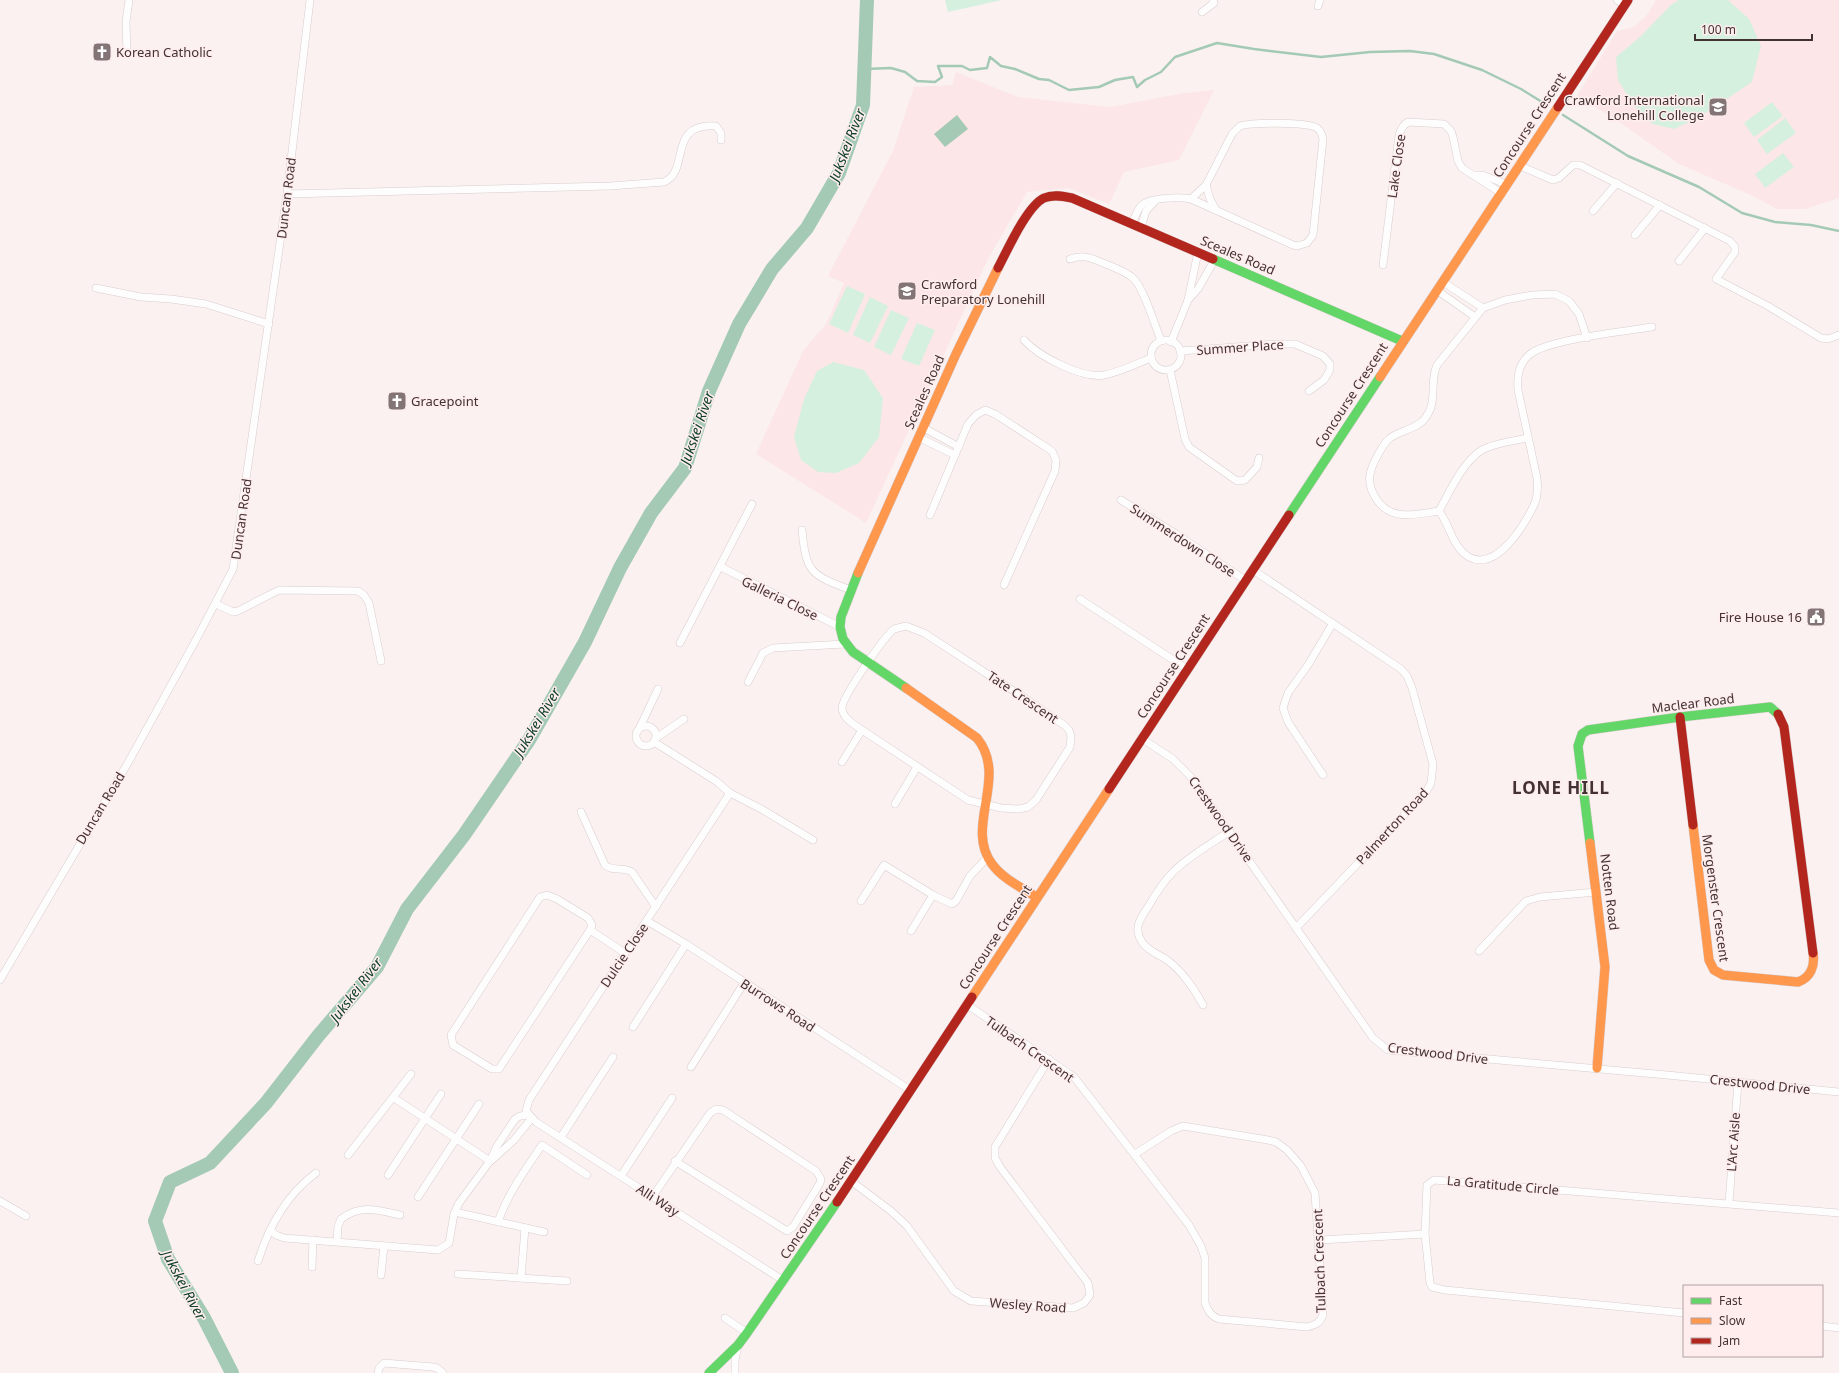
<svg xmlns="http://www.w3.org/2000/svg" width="1839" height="1373" viewBox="0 0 1839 1373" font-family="'Noto Sans',sans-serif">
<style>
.built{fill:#fce6e7}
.green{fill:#d6f0e0}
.water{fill:#a4cab5}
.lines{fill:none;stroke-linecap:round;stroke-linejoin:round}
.stream{stroke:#a4cab5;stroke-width:2.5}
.river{stroke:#a4cab5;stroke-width:14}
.street-casing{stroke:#d9cdcd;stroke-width:8}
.fast-casing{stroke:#d9cdcd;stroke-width:10}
.slow-casing{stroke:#d9cdcd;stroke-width:10}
.jam-casing{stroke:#d9cdcd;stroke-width:10}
.street{stroke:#fefdfd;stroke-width:7}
.fast{stroke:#63d668;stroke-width:9}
.slow{stroke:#ff974d;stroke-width:9}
.jam{stroke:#b3261e;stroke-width:9}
.labels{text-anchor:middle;stroke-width:3;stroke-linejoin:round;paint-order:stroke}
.poi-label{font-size:13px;fill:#433233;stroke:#ffeded;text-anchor:start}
.street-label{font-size:13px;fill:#433233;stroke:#ffeded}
.water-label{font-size:14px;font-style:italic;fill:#10412d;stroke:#ffeded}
.district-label{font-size:17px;font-weight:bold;letter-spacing:1px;fill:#433233;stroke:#ffeded}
</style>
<rect width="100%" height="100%" fill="#fbf1f1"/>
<g class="built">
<path d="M1656 0H1839V198L1805 209H1777L1751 195 1679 164 1615 119 1577 96 1617 31 1634 27 1647 15Z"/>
<path d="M956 72 1018 97 1110 107 1184 93 1214 90 1179 160 1124 172 1109 204 1069 188 1027 192 989 257 866 523 756 454 803 351 826 324 844 283 828 276 893 151 914 87 952 85Z"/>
</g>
<g class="green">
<path d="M945 0H1002L948 12Z"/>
<path d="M1679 0H1728L1749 19 1761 46 1752 82 1698 118 1674 129 1652 124 1634 106 1618 80 1616 57 1641 36 1672 4Z"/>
<path d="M1772 102 1783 116 1754 137 1744 123Z"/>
<path d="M1785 118 1796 133 1767 154 1757 140Z"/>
<path d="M1783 153 1794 167 1765 188 1755 174Z"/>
<path d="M847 286 865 294 848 333 829 324Z"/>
<path d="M870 297 888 306 870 343 853 335Z"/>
<path d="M891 310 909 318 891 355 874 347Z"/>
<path d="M917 323 935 330 919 366 901 359Z"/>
<path d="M833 362 864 370 883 398 879 437 859 463 836 473 818 472 801 460 794 437 804 399 817 371Z"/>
</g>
<path class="water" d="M957 115 968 129 945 147 934 134Z"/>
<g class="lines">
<g class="stream">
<path d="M865 69 891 68 905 72 917 81 935 82 942 77 938 66H962L970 70 987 68 990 57 1001 66 1015 69 1039 79 1049 80 1069 90 1099 87 1115 80 1133 77 1137 87 1145 80 1161 72 1175 57 1217 43 1254 49 1321 57 1370 52 1410 51 1434 54 1482 70 1521 89 1542 102"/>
<path d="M1563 115 1628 156 1699 187 1742 213 1775 222 1811 225 1839 231"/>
</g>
<path class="river" d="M232 1373 204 1318 168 1259 155 1221 170 1182 210 1163 266 1103 318 1036 377 967 407 909 464 835 529 740 585 642 620 568 651 513 685 468 709 391 739 324 772 269 807 228 839 173 863 105 867 0"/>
<defs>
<g id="street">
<path d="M1617 0 1625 5"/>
<path d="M1318 6 1320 0"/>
<path d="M1202 12 1214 3 1213 0"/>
<path d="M127 53 126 22 129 0"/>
<path d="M1518 165 1553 180 1559 178 1573 165H1580L1730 241 1735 247V252L1716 279 1768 306 1821 338 1828 339 1839 335"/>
<path d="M1475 175H1482L1506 184"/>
<path d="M1206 185 1210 199 1216 210"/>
<path d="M287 194 610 186 664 182C691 171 666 123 716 126L721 133V140"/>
<path d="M1593 211 1617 183"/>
<path d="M1132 223C1135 218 1137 210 1141 206 1149 197 1180 197 1191 199L1293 245 1297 246 1307 243 1313 235 1323 139C1322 134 1321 131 1317 128 1307 122 1252 122 1240 126L1232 134 1206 185 1191 199"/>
<path d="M1141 227 1146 211 1155 201"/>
<path d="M1635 235 1660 205"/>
<path d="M1070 259C1083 254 1091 258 1103 263 1113 267 1125 271 1133 278 1143 286 1156 328 1161 341"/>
<path d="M1679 261 1705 228"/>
<path d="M1383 265 1398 143C1399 134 1400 127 1408 122L1444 124 1451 131 1453 137 1458 161 1462 168 1501 193"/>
<path d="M1443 282 1483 308"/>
<path d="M96 288 141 297 171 299 206 304 269 324"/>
<path d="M1438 291 1475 317"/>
<path d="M1188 300 1198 289 1215 259"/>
<path d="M1587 338 1579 314 1569 301 1555 294 1532 295 1505 300 1483 308 1437 365C1429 382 1438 401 1426 417 1418 429 1401 430 1390 438 1385 442 1382 448 1379 453 1369 470 1365 483 1377 500 1392 522 1417 514 1439 511 1450 525 1452 547 1469 557 1496 572 1524 526 1534 505 1538 497 1538 488 1537 478L1518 390C1517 377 1518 365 1529 355 1545 340 1626 331 1652 327"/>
<path d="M1024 340C1038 356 1082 379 1104 375 1120 372 1136 364 1151 358"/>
<circle cx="1166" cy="355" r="15"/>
<path d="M1171 342 1188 300 1198 252"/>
<path d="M1180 351 1275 344H1295L1323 356 1330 364V370L1324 380 1309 391"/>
<path d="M1170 370 1185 439 1189 447 1237 481 1245 480 1257 467 1259 458"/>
<path d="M922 427 959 447"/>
<path d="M918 437 955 455"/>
<path d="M1121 500 1176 534 1245 580"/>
<path d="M1439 511C1449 493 1463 461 1482 450 1494 443 1513 441 1528 438"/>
<path d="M930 515 968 424 976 415 985 410 995 414 1052 451 1056 460 1055 471 1004 585"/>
<path d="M802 530C806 573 811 575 851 590"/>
<path d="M721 567 840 627"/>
<path d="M1253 570 1401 669 1407 676 1412 688 1433 764 1431 783 1426 792 1296 928"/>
<path d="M1080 599 1187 669"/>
<path d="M216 604 233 612 238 611 279 590 358 591 364 595 369 603 381 661"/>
<path d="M906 626 924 633 1029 701 1064 725 1069 730 1071 736 1070 747 1036 800 1028 807 1019 809 1001 808 968 800 862 730C855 725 843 719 842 708 842 697 884 637 894 629Z"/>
<path d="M680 643 752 504"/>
<path d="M748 682 763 653 773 648 845 644"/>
<circle cx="646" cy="736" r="10"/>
<path d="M640 727 658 689"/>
<path d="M656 738 684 719"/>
<path d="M1141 738 1173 759 1190 776 1373 1038 1388 1050 1667 1075 1839 1092"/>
<path d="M654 742 716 781 730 793 763 810 813 840"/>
<path d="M842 762 862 730"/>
<path d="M1323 775 1288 722 1283 708 1288 693 1308 665 1333 623"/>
<path d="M730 793 529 1100 526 1111 536 1122 784 1281"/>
<path d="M895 804 917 767"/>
<path d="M581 812 605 865C612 872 623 866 632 872L656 907"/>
<path d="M861 901 884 865 933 895 952 904 956 901 970 876 987 858"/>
<path d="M647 921 686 944 910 1090"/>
<path d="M590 930 499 1069H492L453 1045 451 1035 458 1024 540 897 547 895 557 899 588 918 592 925 590 930 625 953"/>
<path d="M911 931 933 895"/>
<path d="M1479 951 1526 901 1540 897 1596 892"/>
<path d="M0 980 129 761 197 638 233 569 287 194 310 0"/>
<path d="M966 1004 1074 1077 1189 1225 1201 1246 1205 1258V1303C1208 1311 1211 1316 1219 1319L1307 1327C1315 1325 1321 1323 1323 1314L1315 1193 1301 1166 1287 1150 1276 1142 1268 1140 1183 1126 1171 1131 1135 1154"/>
<path d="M1203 1005C1193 987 1183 972 1167 960 1158 954 1148 951 1142 942 1133 928 1140 919 1148 907 1155 895 1163 882 1173 872 1189 856 1211 844 1230 831"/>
<path d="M633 1027 686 944"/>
<path d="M691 1067 744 983"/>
<path d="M394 1098 490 1161"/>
<path d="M561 1137 613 1057"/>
<path d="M348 1155 411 1074"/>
<path d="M492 1160 514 1140 531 1119"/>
<path d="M388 1175 441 1094"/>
<path d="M621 1176 672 1098"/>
<path d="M851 1181 891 1211 907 1226 954 1291 971 1301 1073 1308 1084 1303 1090 1295 1088 1283 1000 1167 995 1158V1147L1049 1059"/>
<path d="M653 1196 710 1113 716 1109 723 1110 816 1171 821 1179 820 1183 793 1227 787 1231 675 1161"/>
<path d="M418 1197 479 1104"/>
<path d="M0 1201 26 1216"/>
<path d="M1729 1203 1738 1082"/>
<path d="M455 1212 544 1232"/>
<path d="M498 1222C508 1193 525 1170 542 1145L587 1175"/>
<path d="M270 1230 276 1235 284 1238 438 1250 449 1243 454 1214 459 1203 490 1161 497 1146 515 1119 520 1116 528 1115"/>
<path d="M1320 1240 1425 1234"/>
<path d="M337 1241 338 1226 341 1219C360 1204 378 1210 400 1215"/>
<path d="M258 1261C269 1226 286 1195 316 1173"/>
<path d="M312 1267 313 1240"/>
<path d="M458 1274 567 1281"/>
<path d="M381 1275 384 1246"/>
<path d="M521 1278 525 1228"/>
<path d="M1684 1313 1445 1290 1432 1287 1430 1283 1425 1234 1427 1185 1434 1180 1839 1213"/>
<path d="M725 1318 747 1333"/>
<path d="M1822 1326 1839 1328"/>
<path d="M378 1373 379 1368 384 1363 433 1367 437 1368 443 1373"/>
<path d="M735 1373V1360L738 1346"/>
</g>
<g id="fast">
<path d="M1213 259 1402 341"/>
<path d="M1289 515 1380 377"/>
<path d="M858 573 841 617 840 627 843 639 853 652 906 688"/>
<path d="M1590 843 1578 746 1582 734 1588 730 1680 717 1770 707 1778 714"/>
<path d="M709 1373 738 1345 747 1333 837 1202"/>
</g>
<g id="slow">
<path d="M1380 377 1558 107"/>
<path d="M858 573 956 354 998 268"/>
<path d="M906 688 977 738C1009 778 964 826 992 864 1003 879 1021 887 1036 897"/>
<path d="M1693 825 1709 960 1714 970 1723 975 1798 982C1811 977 1815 966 1813 953"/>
<path d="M1590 843 1605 967 1597 1068"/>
<path d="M972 997 1109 789"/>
</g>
<g id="jam">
<path d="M1558 107 1628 0"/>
<path d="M998 268C1007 251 1027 206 1044 198 1053 194 1063 196 1072 198L1213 259"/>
<path d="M1778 714 1784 727 1813 953"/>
<path d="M1680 717 1693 825"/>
<path d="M1109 789 1289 515"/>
<path d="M837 1202 972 997"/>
</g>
</defs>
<use href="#street" class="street-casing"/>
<use href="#fast" class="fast-casing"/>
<use href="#slow" class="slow-casing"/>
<use href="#jam" class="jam-casing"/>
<use href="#street" class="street"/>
<use href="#fast" class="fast"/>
<use href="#slow" class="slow"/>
<use href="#jam" class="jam"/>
</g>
<defs>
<symbol id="church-square" viewBox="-11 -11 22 22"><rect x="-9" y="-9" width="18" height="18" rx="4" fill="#837576" stroke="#ffeded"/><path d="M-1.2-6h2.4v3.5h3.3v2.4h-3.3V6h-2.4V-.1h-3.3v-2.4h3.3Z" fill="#fff"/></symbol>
<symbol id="school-square" viewBox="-11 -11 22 22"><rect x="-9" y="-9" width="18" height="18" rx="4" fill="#837576" stroke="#ffeded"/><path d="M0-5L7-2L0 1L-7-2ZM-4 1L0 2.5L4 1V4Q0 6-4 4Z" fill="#fff"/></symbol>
<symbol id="civic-square" viewBox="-11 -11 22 22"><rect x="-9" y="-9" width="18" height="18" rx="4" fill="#837576" stroke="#ffeded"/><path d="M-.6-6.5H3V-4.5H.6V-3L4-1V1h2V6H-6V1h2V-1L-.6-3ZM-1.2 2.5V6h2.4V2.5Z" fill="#fff"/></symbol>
</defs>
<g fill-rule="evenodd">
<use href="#church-square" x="91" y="41" width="22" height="22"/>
<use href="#school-square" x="1707" y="96" width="22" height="22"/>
<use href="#school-square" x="896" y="280" width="22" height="22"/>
<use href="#church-square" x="386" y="390" width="22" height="22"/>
<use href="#civic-square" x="1805" y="606" width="22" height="22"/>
</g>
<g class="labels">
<g class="poi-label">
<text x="116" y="57">Korean Catholic</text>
<text x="1704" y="105" text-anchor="end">Crawford International<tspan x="1704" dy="15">Lonehill College</tspan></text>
<text x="921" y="289">Crawford<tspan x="921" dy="15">Preparatory Lonehill</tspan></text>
<text x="411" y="406">Gracepoint</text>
<text x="1802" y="622" text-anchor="end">Fire House 16</text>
</g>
<g class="street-label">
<text transform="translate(1529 125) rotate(-57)" y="5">Concourse Crescent</text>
<text transform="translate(1396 166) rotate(-82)" y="5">Lake Close</text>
<text transform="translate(286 198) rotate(-83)" y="5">Duncan Road</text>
<text transform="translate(1238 255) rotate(23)" y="5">Sceales Road</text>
<text transform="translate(1240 347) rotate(-4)" y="5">Summer Place</text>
<text transform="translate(924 392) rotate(-66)" y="5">Sceales Road</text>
<text transform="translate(1351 395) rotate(-57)" y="5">Concourse Crescent</text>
<text transform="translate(241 519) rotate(-82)" y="5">Duncan Road</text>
<text transform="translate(1183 540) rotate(33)" y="5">Summerdown Close</text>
<text transform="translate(780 598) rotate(26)" y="5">Galleria Close</text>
<text transform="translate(1173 666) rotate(-57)" y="5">Concourse Crescent</text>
<text transform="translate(1023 697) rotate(34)" y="5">Tate Crescent</text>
<text transform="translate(1693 703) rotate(-7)" y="5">Maclear Road</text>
<text transform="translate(100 808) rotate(-59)" y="5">Duncan Road</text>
<text transform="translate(1221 819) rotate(55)" y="5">Crestwood Drive</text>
<text transform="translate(1392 826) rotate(-47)" y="5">Palmerton Road</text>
<text transform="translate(1610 892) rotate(83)" y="5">Notten Road</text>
<text transform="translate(1716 898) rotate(82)" y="5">Morgenster Crescent</text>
<text transform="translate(995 937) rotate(-57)" y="5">Concourse Crescent</text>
<text transform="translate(624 955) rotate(-56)" y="5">Dulcie Close</text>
<text transform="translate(778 1005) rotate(33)" y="5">Burrows Road</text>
<text transform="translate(1030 1049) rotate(35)" y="5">Tulbach Crescent</text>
<text transform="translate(1438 1053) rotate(7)" y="5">Crestwood Drive</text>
<text transform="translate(1760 1084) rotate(6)" y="5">Crestwood Drive</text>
<text transform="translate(1733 1142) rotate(-86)" y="5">L'Arc Aisle</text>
<text transform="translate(1503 1185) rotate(5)" y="5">La Gratitude Circle</text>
<text transform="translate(658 1200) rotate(33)" y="5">Alli Way</text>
<text transform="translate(817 1207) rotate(-56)" y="5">Concourse Crescent</text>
<text transform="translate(1319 1261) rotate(-92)" y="5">Tulbach Crescent</text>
<text transform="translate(1028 1305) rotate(4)" y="5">Wesley Road</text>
</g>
<g class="water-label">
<text transform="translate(847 145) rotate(-69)" y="5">Jukskei River</text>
<text transform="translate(697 428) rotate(-71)" y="5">Jukskei River</text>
<text transform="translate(537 722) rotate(-59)" y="5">Jukskei River</text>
<text transform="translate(356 990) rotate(-53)" y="5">Jukskei River</text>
<text transform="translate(184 1285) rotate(62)" y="5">Jukskei River</text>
</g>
<g class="district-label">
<text x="1561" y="794">LONE HILL</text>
</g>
</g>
<rect x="1683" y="1285" width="140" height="72" fill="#ffeded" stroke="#b4a2a3"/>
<rect x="1691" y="1298" width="20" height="6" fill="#63d668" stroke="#b4a2a3"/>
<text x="1719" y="1305" font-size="12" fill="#433233">Fast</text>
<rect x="1691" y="1318" width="20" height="6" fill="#ff974d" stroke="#b4a2a3"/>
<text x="1719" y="1325" font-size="12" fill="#433233">Slow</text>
<rect x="1691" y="1338" width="20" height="6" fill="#b3261e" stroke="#b4a2a3"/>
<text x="1719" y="1345" font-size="12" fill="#433233">Jam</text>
<path d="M1695 34v6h117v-6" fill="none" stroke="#433233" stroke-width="2"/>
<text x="1701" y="34" font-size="12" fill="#433233" stroke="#ffeded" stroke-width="3" paint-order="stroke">100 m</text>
</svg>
